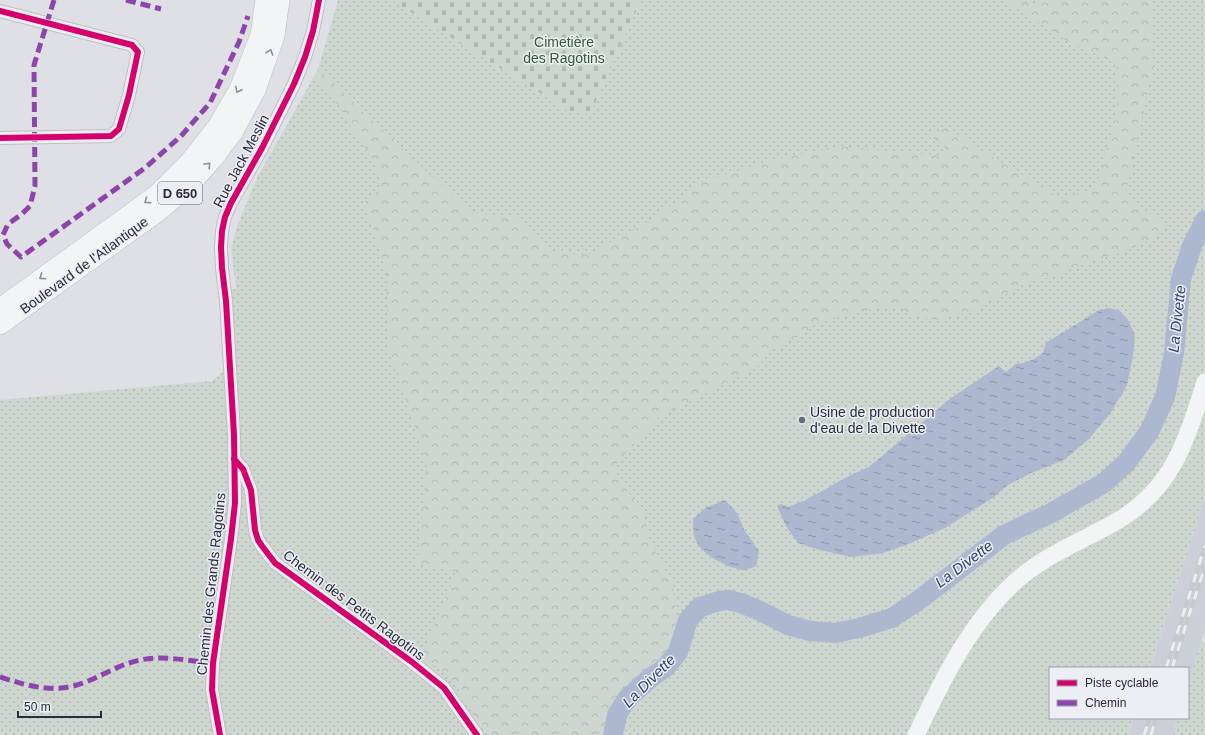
<svg xmlns="http://www.w3.org/2000/svg" width="1205" height="735" viewBox="0 0 1205 735" font-family="Helvetica,sans-serif">
<style>
.built{fill:#cdcfd8}
.grass{fill:url(#grass-dots)}
.forest{fill:url(#forest-crowns)}
.cemetery{fill:url(#cemetery-stones)}
.water{fill:url(#water-ripples)}
.lines{fill:none;stroke-linecap:round;stroke-linejoin:round}
.river{stroke:#adb7d0;stroke-width:20}
.minor-casing{stroke:#bebec3;stroke-width:14}
.primary-casing{stroke:#bbbdc2;stroke-width:20}
.minor{stroke:#eeeef1;stroke-width:12}
.secondary{stroke:#f3f4f5;stroke-width:17}
.primary{stroke:#f3f4f5;stroke-width:19}
.rail-casing{stroke:#c8c9cc;stroke-width:4.5}
.rail{stroke:#eceef4;stroke-width:3;stroke-dasharray:9;stroke-linecap:butt}
.quiet{stroke:#8e44ad;stroke-width:5;stroke-dasharray:10 5;stroke-linecap:butt}
.cycleway-casing{stroke:#eceef4;stroke-width:8}
.cycleway{stroke:#d6006c;stroke-width:6}
.oneway{stroke:#8d9099}
.poi-dot{fill:#676a78;stroke:#eceef4;stroke-width:1.5}
.labels{text-anchor:middle;stroke-width:3;stroke-linejoin:round;paint-order:stroke}
.shield{fill:#eceef4;stroke:#626674;stroke-width:1}
.shield-label{font-size:13px;font-weight:bold;fill:#272b3d}
.park-label{font-size:14px;fill:#355834;stroke:#eceef4}
.street-label{font-size:14px;fill:#272b3d;stroke:#eceef4}
.poi-label{font-size:14px;fill:#272b3d;stroke:#eceef4;text-anchor:start}
.water-label{font-size:15px;font-style:italic;fill:#314270;stroke:#eceef4}
</style>
<defs>
<pattern id="grass-dots" width="8" height="8" patternUnits="userSpaceOnUse"><rect width="8" height="8" fill="#cdd7d0"/><path d="M2 2h.1M6 6h.1" fill="none" stroke="#b0b9b4" stroke-width="1.8" stroke-linecap="round"/></pattern>
<pattern id="forest-crowns" width="20" height="18" patternUnits="userSpaceOnUse"><rect width="20" height="18" fill="#cdd7d0"/><path d="M2 6a3 3 0 1 1 6 0M12 15a3 3 0 1 1 6 0" fill="none" stroke="#b0b9b4"/></pattern>
<pattern id="cemetery-stones" width="16" height="16" patternUnits="userSpaceOnUse"><rect width="16" height="16" fill="#cdd7d0"/><path d="M2 7V4a2 2 0 0 1 4 0v3zM10 15v-3a2 2 0 0 1 4 0v3z" fill="#b0b9b4"/></pattern>
<pattern id="water-ripples" width="26" height="14" patternUnits="userSpaceOnUse"><rect width="26" height="14" fill="#adb7d0"/><path d="M2 4q2-2 4 0t4 0M15 11q2-2 4 0t4 0" fill="none" stroke="#8d95aa"/></pattern>
</defs>
<rect width="100%" height="100%" fill="#dfe0e5"/>
<g class="built">
<path d="M1205 497V631L1188 685V668H1150Z"/>
<path d="M1133 718H1178L1172 735H1128Z"/>
</g>
<g class="grass">
<path d="M338 0H391L570 112 586 114 593 108 641 0H1205V497L1150 668H1050V718H1133L1128 735H0V400L212 381 225 370 218 291 236 289 231 249 237 226 258 176 284 130 318 69Z"/>
<path d="M1205 642V735H1172L1178 718H1188V685L1201 643Z"/>
</g>
<path class="forest" d="M1007 0H1020L1031 4 1045 0H1151L1153 69 1125 196 1164 223 1162 232 1151 240 1123 252 1075 267 1058 275 1043 279 1032 281 1020 286 1006 294 987 302 978 309 960 315 937 320 914 316 901 308 885 306 819 322 798 337 773 350 755 369 659 417 615 465 620 483 642 508 649 540 672 583 677 613 673 648 611 705 602 735H489L451 678 421 656 456 572 417 563 427 467 412 418 389 349 386 269 364 202 381 189 376 163 354 134 340 106 317 84 318 69 422 167 472 212 516 217 555 252 588 255 655 217 705 180 773 160 839 146 942 156 949 151 929 135 947 128 997 160 1061 198 1095 189 1117 117V63L1069 42 1007 2Z"/>
<path class="cemetery" d="M391 0H641L593 108 586 114 570 112Z"/>
<g class="water">
<path d="M1109 308 1119 310 1128 320 1135 335 1133 356 1127 385 1112 411 1089 439 1064 460 1031 473 1008 485 991 499 945 528 911 543 883 553 852 557 820 550 798 543 786 526 777 506 781 504 787 507 804 501 849 476 869 467 951 398 999 366 1006 372 1016 364 1024 363 1034 359 1043 353 1046 343 1099 310Z"/>
<path d="M725 500 737 513 745 531 759 551 756 566C752 567 748 570 744 570 730 569 704 556 697 543 693 535 693 528 693 519L707 507Z"/>
</g>
<g class="lines">
<path class="river" d="M613 735 617 715 627 699 648 680 666 667 678 652 688 620 700 607 719 601 729 600 741 603 760 611 788 625 810 631 835 633 859 628 892 618 919 600 1004 535 1051 513 1104 483 1126 463 1149 432 1165 397 1174 353 1181 279 1192 246 1205 220"/>
<defs>
<g id="minor">
<path d="M0 11 132 45 138 52 129 95 119 129 111 136 0 138"/>
<path d="M234 459 243 469 251 490 255 530 258 540 262 546 275 563 412 662 444 688 477 735"/>
<path d="M220 735 212 690 213 663 231 539 235 503 234 435 226 301 222 268 221 247 222 231 225 217 231 203 262 148 294 84 305 57 313 31 319 0"/>
</g>
<g id="primary">
<path d="M0 308 156 195 190 161 216 128 239 89 260 35 265 0"/>
<path d="M0 325 158 212 189 186 214 158 234 131 256 90 275 36 280 0"/>
</g>
</defs>
<use href="#minor" class="minor-casing"/>
<use href="#primary" class="primary-casing"/>
<use href="#minor" class="minor"/>
<path class="secondary" d="M916 735C942 681 970 622 1016 581 1044 556 1079 542 1112 524 1172 491 1185 444 1205 382"/>
<use href="#primary" class="primary"/>
<defs>
<g id="rail">
<path d="M1166 668 1205 546"/>
<path d="M1172 668 1205 566"/>
<path d="M1144 735 1150 718"/>
<path d="M1151 735 1156 718"/>
</g>
</defs>
<use href="#rail" class="rail-casing"/>
<use href="#rail" class="rail"/>
<g class="quiet">
<path d="M54 0 34 65 35 186 30 206 22 214 8 224 3 235 7 244 21 257 145 168 181 136 210 103 239 42 248 16"/>
<path d="M126 0 161 9"/>
<path d="M0 677C29 686 53 694 83 683 102 676 120 664 140 660 163 655 189 661 213 663"/>
</g>
<defs>
<g id="cycleway">
<path d="M0 11 132 45 138 52 129 95 119 129 111 136 0 138"/>
<path d="M234 459 243 469 251 490 255 530 258 540 262 546 275 563 412 662 444 688 477 735"/>
<path d="M220 735 212 690 213 663 231 539 235 503 234 435 226 301 222 268 221 247 222 231 225 217 231 203 262 148 294 84 305 57 313 31 319 0"/>
</g>
</defs>
<use href="#cycleway" class="cycleway-casing"/>
<use href="#cycleway" class="cycleway"/>
</g>
<defs><path id="oneway-chevron" d="M-2-3.5L2.5 0L-2 3.5" fill="none" stroke-width="1.6" stroke-linecap="round" stroke-linejoin="round"/></defs>
<g class="oneway">
<use href="#oneway-chevron" transform="translate(270 52) rotate(-71)"/>
<use href="#oneway-chevron" transform="translate(238 90) rotate(117)"/>
<use href="#oneway-chevron" transform="translate(208 165) rotate(-47)"/>
<use href="#oneway-chevron" transform="translate(147 201) rotate(144)"/>
<use href="#oneway-chevron" transform="translate(42 277) rotate(144)"/>
</g>
<circle class="poi-dot" cx="802" cy="420" r="4"/>
<g class="labels">
<rect class="shield" x="158" y="182" width="44" height="22" rx="3"/>
<g class="shield-label">
<text x="180" y="198">D 650</text>
</g>
<g class="park-label">
<text x="564" y="47">Cimetière<tspan x="564" dy="16">des Ragotins</tspan></text>
</g>
<g class="street-label">
<text transform="translate(241 161) rotate(-62)" y="5">Rue Jack Meslin</text>
<text transform="translate(84 265) rotate(-36)" y="5">Boulevard de l'Atlantique</text>
<text transform="translate(211 584) rotate(-84)" y="5">Chemin des Grands Ragotins</text>
<text transform="translate(354 605) rotate(37)" y="5">Chemin des Petits Ragotins</text>
</g>
<g class="poi-label">
<text x="810" y="417">Usine de production<tspan x="810" dy="16">d'eau de la Divette</tspan></text>
</g>
<g class="water-label">
<text transform="translate(1177 319) rotate(-84)" y="5">La Divette</text>
<text transform="translate(964 564) rotate(-37)" y="5">La Divette</text>
<text transform="translate(649 681) rotate(-45)" y="5">La Divette</text>
</g>
</g>
<rect x="1049" y="667" width="140" height="52" fill="#eceef4" stroke="#9da0ab"/>
<rect x="1057" y="680" width="20" height="6" fill="#d6006c" stroke="#9da0ab"/>
<text x="1085" y="687" font-size="12" fill="#272b3d">Piste cyclable</text>
<rect x="1057" y="700" width="20" height="6" fill="#8e44ad" stroke="#9da0ab"/>
<text x="1085" y="707" font-size="12" fill="#272b3d">Chemin</text>
<path d="M18 711v6h83v-6" fill="none" stroke="#272b3d" stroke-width="2"/>
<text x="24" y="711" font-size="12" fill="#272b3d" stroke="#eceef4" stroke-width="3" paint-order="stroke">50 m</text>
</svg>
